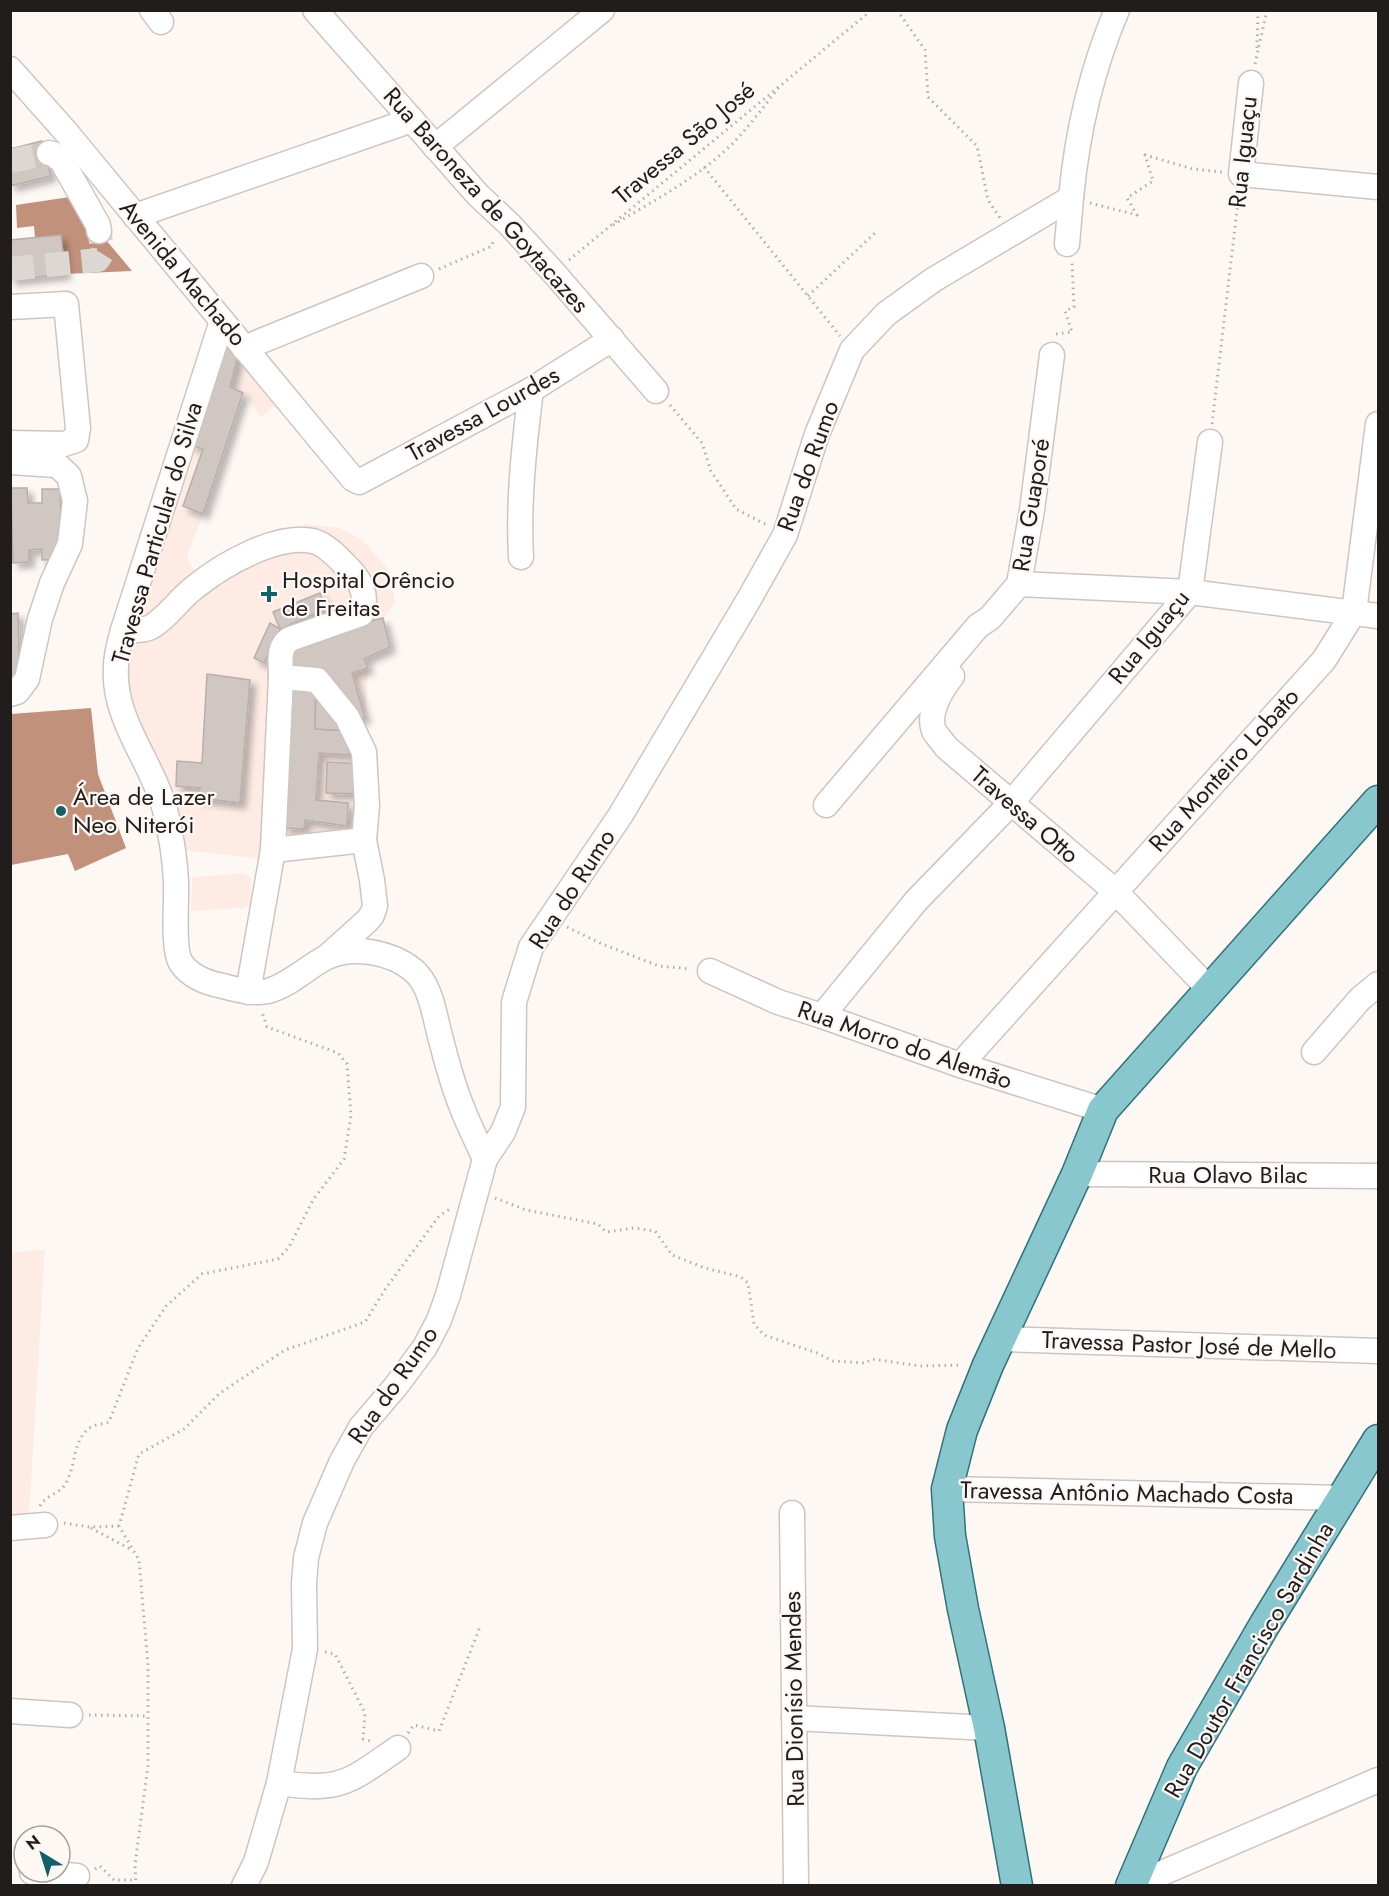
<svg xmlns="http://www.w3.org/2000/svg" width="1389" height="1896" viewBox="0 0 1389 1896" font-family="Jost,sans-serif">
<style>
.built{fill:#fdebe4}
.water{fill:#c2917c}
.building{fill:#d0c7c3;stroke:#b8aeab;stroke-width:1.5;filter:url(#shadow)}
.lines{fill:none;stroke-linecap:round;stroke-linejoin:round}
.minor-tunnel{stroke:#ddd7d4;stroke-width:24;stroke-dasharray:24 12;stroke-linecap:butt}
.minor-casing{stroke:#cec5c1;stroke-width:27}
.major-casing{stroke:#30737b;stroke-width:33}
.path{stroke:#b2adab;stroke-width:3;stroke-dasharray:1.5 4.5;stroke-linecap:butt}
.minor{stroke:#fff;stroke-width:24}
.major{stroke:#88c7ce;stroke-width:30}
.poi-dot{fill:#126169;stroke:#fef8f5;stroke-width:2}
.labels{text-anchor:middle;stroke-width:4.5;stroke-linejoin:round;paint-order:stroke}
.street-label{font-size:24px;fill:#211d1c;stroke:#fef8f5}
.poi-label{font-size:24px;fill:#211d1c;stroke:#fef8f5;text-anchor:start}
</style>
<defs>
<filter id="shadow"><feDropShadow dx="5.5" dy="5.5" stdDeviation="3" flood-color="#0004"/></filter>
</defs>
<rect width="100%" height="100%" fill="#fef8f5"/>
<g class="built">
<path d="M228 343 276 404 261 417 243 394 203 514 187 556 195 573 251 545 306 524 339 528 361 539 385 565 394 584V604L383 619 390 647 364 659 368 668 365 718 360 719 373 780 379 850 260 859 182 850 134 711 128 676 130 648 138 613Z"/>
<path d="M244 873 251 878V904L243 908 191 911 192 877Z"/>
<path d="M45 1249 29 1514 26 1519H11L10 1253Z"/>
</g>
<g class="water">
<path d="M70 197 132 271 65 274 61 236 35 238 34 226 17 228 16 205Z"/>
<path d="M91 708 98 774 126 848 75 871 68 854 11 865V714Z"/>
</g>
<g class="building">
<path d="M42 141 51 176 10 186V149Z"/>
<path d="M61 235 65 274 10 280V240Z"/>
<path d="M224 343H228L238 355 230 387 243 393 203 514 183 506 203 449 190 445Z"/>
<path d="M11 488H27L28 503H42V489H60L62 559 42 560V549L29 550V562L13 563Z"/>
<path d="M320 593 326 609 280 629 273 612Z"/>
<path d="M18 613 20 684H10V614Z"/>
<path d="M383 618 390 647 364 659 368 668 352 673 365 718 351 721 342 703 338 684 326 686 292 671 294 645 338 629Z"/>
<path d="M270 623 280 629 264 663 254 658Z"/>
<path d="M207 674 250 680 240 803 199 798 200 788 176 786 177 761 202 763Z"/>
<path d="M291 684 316 686 315 729 350 731 349 755 319 753 316 800 348 803 347 826 305 820 304 829 283 828Z"/>
<path d="M316 686 350 731 315 729Z"/>
<path d="M327 762 364 764 362 794 326 793Z"/>
</g>
<g class="lines">
<g class="minor-tunnel">
<path d="M10 161 49 153"/>
<path d="M10 269 98 260 103 252 99 231"/>
</g>
<defs>
<g id="minor">
<path d="M152 10 161 22"/>
<path d="M315 10 478 195 510 225 554 273 656 391"/>
<path d="M10 69 66 132 353 479 359 482 531 390 612 339"/>
<path d="M1251 83 1241 174 1378 187"/>
<path d="M435 147 602 10"/>
<path d="M49 153 53 154 62 161 98 225 99 231"/>
<path d="M135 216 412 120"/>
<path d="M1067 244 1071 198"/>
<path d="M10 307 66 304 78 428 76 440 64 444 10 443"/>
<path d="M222 321 123 630C120 642 116 654 116 666 112 719 152 761 165 810 171 834 175 858 176 882 177 900 172 949 181 963 190 976 207 983 223 986 238 990 253 994 268 991 290 985 307 967 327 957 353 945 391 952 413 970 431 985 434 1014 440 1036 446 1059 452 1083 461 1105 468 1124 477 1141 485 1159"/>
<path d="M244 348 421 276"/>
<path d="M10 462 57 465 69 476 75 501 70 544 52 583 40 619 27 679 17 692 10 694"/>
<path d="M521 557C518 501 524 446 531 390"/>
<path d="M1019 584 1190 592 1378 616"/>
<path d="M123 630C132 630 143 631 151 627 168 617 179 599 195 587 222 565 277 533 313 541 328 545 341 561 352 572 363 584 367 599 361 614L290 639C277 647 281 663 281 677L317 680 347 717 364 752 367 806 364 840 372 880 375 906 372 915 367 921 328 956"/>
<path d="M952 676C941 690 927 713 934 731 937 736 943 742 946 747L1115 891 1210 990"/>
<path d="M826 805 978 626 990 618 1019 584 1032 510 1052 355"/>
<path d="M273 850 364 840"/>
<path d="M710 971 778 1002 822 1016 960 1065 1103 1110"/>
<path d="M248 992 273 850 281 677"/>
<path d="M822 1016 916 901 1011 803 1190 592 1210 442"/>
<path d="M1314 1052 1360 999 1378 984"/>
<path d="M960 1065 1324 660 1354 612 1378 424"/>
<path d="M1077 1174 1378 1176"/>
<path d="M1000 1339 1378 1351"/>
<path d="M947 1489 1342 1498"/>
<path d="M792 1513 796 1886"/>
<path d="M10 1528 45 1525"/>
<path d="M10 1711 70 1715"/>
<path d="M794 1718 989 1728"/>
<path d="M279 1783C341 1792 349 1782 398 1748"/>
<path d="M32 1872 77 1876"/>
<path d="M244 1886 256 1862 279 1783 305 1649 304 1584 306 1558 315 1523 342 1461 361 1427 396 1386 425 1347 439 1320 448 1295 485 1159 503 1132 513 1107 514 1002 531 947 620 816 748 601 785 535 817 434 852 350 886 314 933 280 1071 198C1077 133 1091 71 1117 10"/>
<path d="M1132 1886 1378 1780"/>
</g>
<g id="major">
<path d="M1017 1886 989 1728 963 1609 950 1536 947 1489 962 1430 988 1365 1077 1174 1103 1110 1378 801"/>
<path d="M1131 1886 1182 1767 1265 1624 1378 1440"/>
</g>
</defs>
<use href="#minor" class="minor-casing"/>
<use href="#major" class="major-casing"/>
<g class="path">
<path d="M897 10 925 50 928 97 977 146 988 200 1000 218"/>
<path d="M1257 48 1258 10"/>
<path d="M1255 64 1267 10"/>
<path d="M704 167 840 336"/>
<path d="M1090 203 1137 215 1127 198 1153 181 1145 155 1193 169 1223 172"/>
<path d="M613 225C655 200 701 176 735 141 751 124 765 105 779 87"/>
<path d="M569 260 867 14V10"/>
<path d="M439 269 492 246 494 238"/>
<path d="M808 296 876 232"/>
<path d="M1056 334 1072 332 1065 311 1074 307 1072 262"/>
<path d="M670 405 702 443 711 471 736 509 769 526"/>
<path d="M1212 424 1239 193"/>
<path d="M567 927 602 944 659 966 691 969"/>
<path d="M495 1198 526 1210 598 1224 606 1232 634 1228 655 1231 672 1255 705 1268 741 1277 748 1283 754 1324 764 1335 817 1353 833 1361 865 1363 872 1359 920 1366 962 1365"/>
<path d="M40 1506C45 1496 58 1494 64 1486 77 1468 71 1440 91 1427 96 1424 104 1424 109 1422L138 1348 166 1306 202 1274 278 1259 289 1247 313 1200 344 1159 351 1116 347 1064 338 1053 267 1027 262 1012"/>
<path d="M64 1523 89 1527 119 1526"/>
<path d="M91 1528 130 1549"/>
<path d="M325 1652 335 1654 365 1713 363 1739 374 1742"/>
<path d="M89 1715 148 1716"/>
<path d="M408 1733 414 1725 439 1731 480 1627"/>
<path d="M95 1869 100 1866 114 1880H136"/>
<path d="M136 1886 135 1865 148 1765V1666L139 1560 119 1526 139 1454 184 1429 220 1393 285 1350 365 1322 386 1288 439 1216 450 1209"/>
</g>
<use href="#minor" class="minor"/>
<use href="#major" class="major"/>
</g>
<g class="poi-dot">
<path d="M266 585h6v6h6v6h-6v6h-6v-6h-6v-6h6z"/>
<circle cx="61" cy="811" r="6"/>
</g>
<g class="labels">
<g class="street-label">
<text transform="translate(684 143) rotate(-40)" y="8">Travessa São José</text>
<text transform="translate(1243 152) rotate(-84)" y="8">Rua Iguaçu</text>
<text transform="translate(486 200) rotate(48)" y="8">Rua Baroneza de Goytacazes</text>
<text transform="translate(183 273) rotate(50)" y="8">Avenida Machado</text>
<text transform="translate(483 414) rotate(-29)" y="8">Travessa Lourdes</text>
<text transform="translate(808 466) rotate(-70)" y="8">Rua do Rumo</text>
<text transform="translate(1031 505) rotate(-81)" y="8">Rua Guaporé</text>
<text transform="translate(157 533) rotate(-74)" y="8">Travessa Particular do Silva</text>
<text transform="translate(1149 637) rotate(-51)" y="8">Rua Iguaçu</text>
<text transform="translate(1224 770) rotate(-48)" y="8">Rua Monteiro Lobato</text>
<text transform="translate(1025 815) rotate(41)" y="8">Travessa Otto</text>
<text transform="translate(572 889) rotate(-57)" y="8">Rua do Rumo</text>
<text transform="translate(905 1045) rotate(19)" y="8">Rua Morro do Alemão</text>
<text x="1228" y="1183">Rua Olavo Bilac</text>
<text transform="translate(1189 1345) rotate(2)" y="8">Travessa Pastor José de Mello</text>
<text transform="translate(393 1385) rotate(-55)" y="8">Rua do Rumo</text>
<text transform="translate(1127 1493) rotate(1)" y="8">Travessa Antônio Machado Costa</text>
<text transform="translate(1249 1660) rotate(-60)" y="8">Rua Doutor Francisco Sardinha</text>
<text transform="translate(794 1699) rotate(-91)" y="8">Rua Dionísio Mendes</text>
</g>
<g class="poi-label">
<text x="282" y="588">Hospital Orêncio<tspan x="282" dy="28">de Freitas</tspan></text>
<text x="73" y="805">Área de Lazer<tspan x="73" dy="28">Neo Niterói</tspan></text>
</g>
</g>
<rect width="1389" height="1896" fill="none" stroke="#211d1c" stroke-width="24"/>
<g transform="translate(42 1854) rotate(322)"><circle r="28" fill="#fef8f5" stroke="#a6a09e" stroke-width="1.5"/>
<path d="M0-4.5L10 22L0 15L-10 22Z" fill="#126169"/>
<text y="-9" font-size="16" font-weight="bold" text-anchor="middle" fill="#211d1c">N</text>
</g>
</svg>
